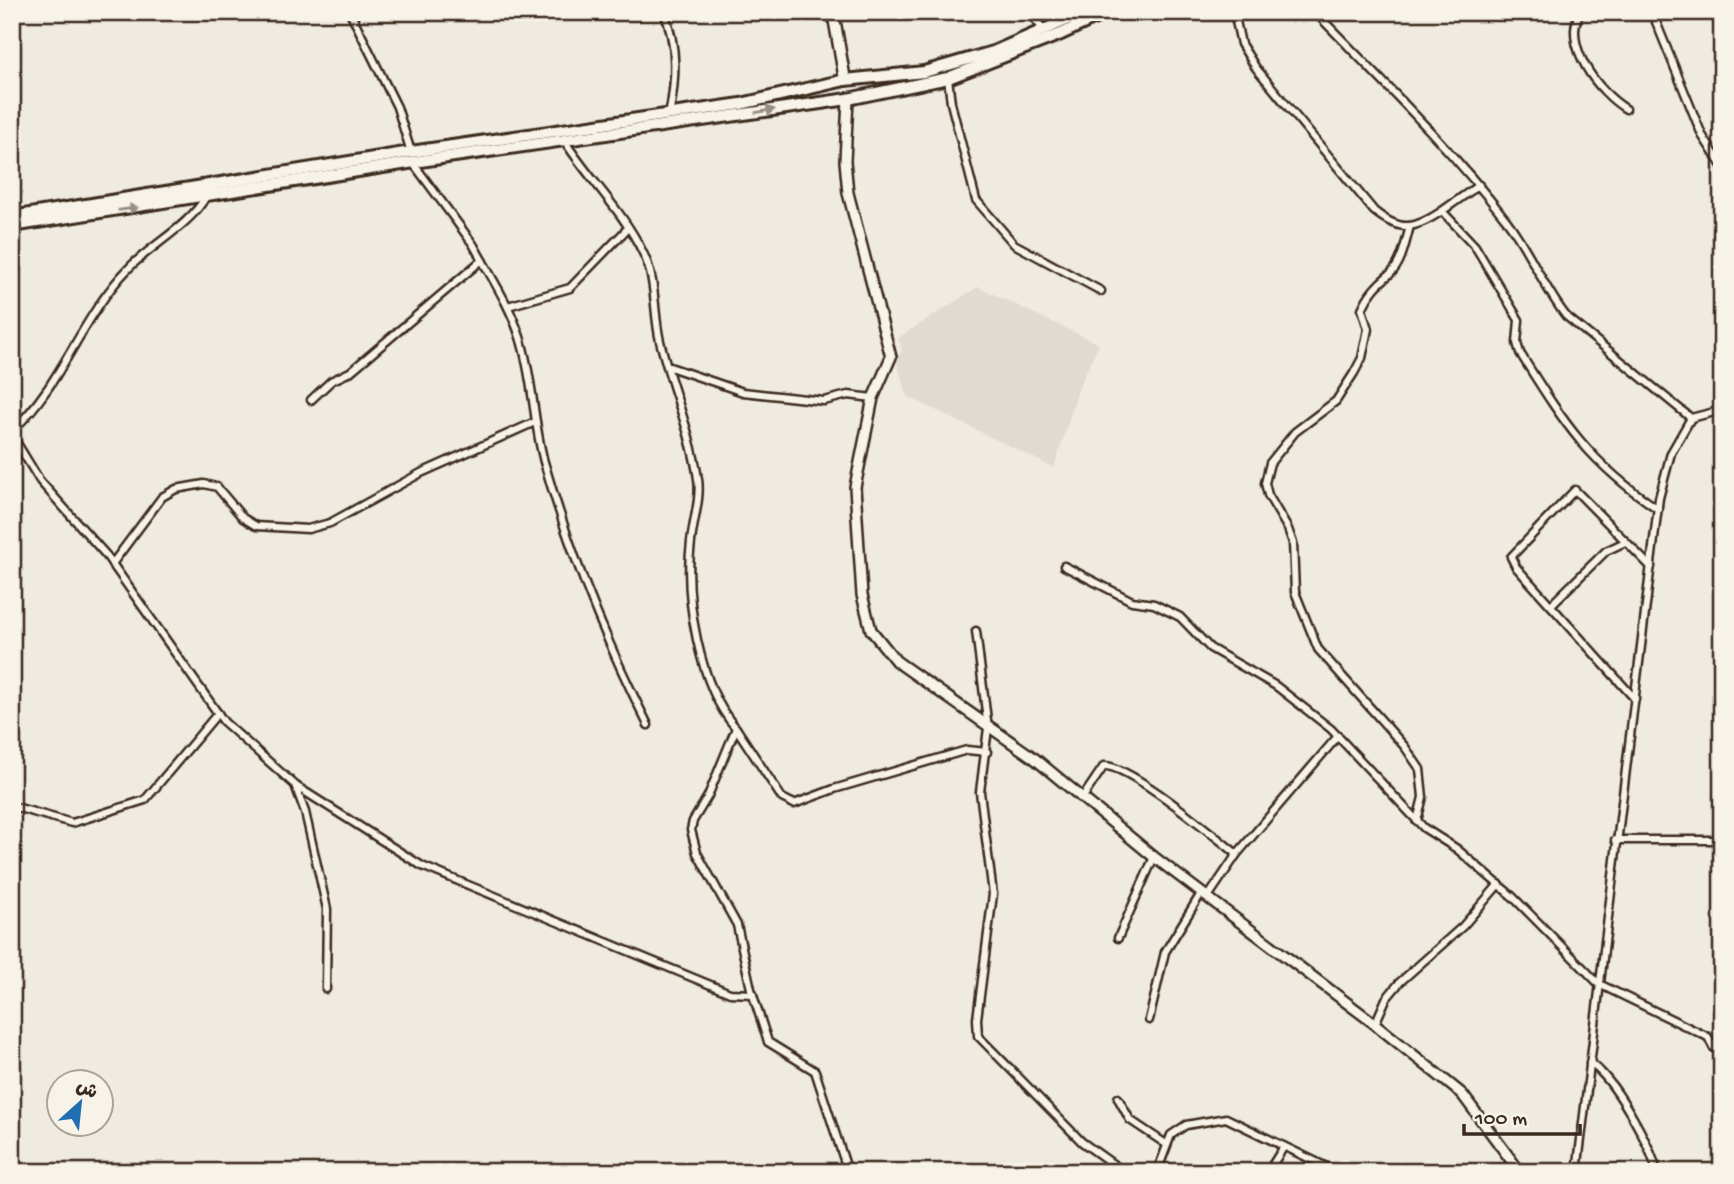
<svg xmlns="http://www.w3.org/2000/svg" width="1734" height="1184" viewBox="0 0 1734 1184" font-family="'Gochi Hand','Playpen Sans Arabic',sans-serif">
<style>
.built{fill:#e0dbd0}
.lines{fill:none;stroke-linecap:round;stroke-linejoin:round}
.street-casing{stroke:#3b2a1e;stroke-width:11}
.secondary-casing{stroke:#3b2a1e;stroke-width:14}
.primary-casing{stroke:#3b2a1e;stroke-width:15}
.highway-casing{stroke:#3b2a1e;stroke-width:16}
.street{stroke:#f7f3e8;stroke-width:6}
.secondary{stroke:#f7f3e8;stroke-width:9}
.primary{stroke:#f7f3e8;stroke-width:10}
.highway{stroke:#f7f3e8;stroke-width:10}
.oneway{fill:#998e83}
</style>
<rect width="100%" height="100%" fill="#efebe0"/>
<filter id="ink" filterUnits="userSpaceOnUse"><feTurbulence type="fractalNoise" baseFrequency=".0143" numOctaves="2"/><feDisplacementMap in="SourceGraphic" scale="14" xChannelSelector="R" yChannelSelector="G"/><feConvolveMatrix kernelMatrix="1 2 1 2 8 2 1 2 1" color-interpolation-filters="sRGB"/></filter>
<g filter="url(#ink)">
<path class="built" d="M978 287 1099 344 1079 387 1054 468 907 396 896 359 902 351 898 338Z"/>
<g class="lines">
<defs>
<g id="street">
<path d="M350 12 397 107 411 152"/>
<path d="M664 12C678 47 676 80 669 116"/>
<path d="M1029 12 1044 30"/>
<path d="M1234 12 1241 44 1256 68 1374 211C1401 233 1415 229 1442 211"/>
<path d="M1315 12C1382 81 1448 145 1507 221 1530 251 1543 287 1566 316L1691 418 1722 410"/>
<path d="M1580 12C1562 45 1598 92 1626 109"/>
<path d="M1652 12 1702 135 1722 166"/>
<path d="M948 78 951 103 976 200 1014 244 1101 291"/>
<path d="M564 140C588 178 624 212 643 253 657 280 653 312 660 341 671 387 691 431 698 479 701 499 693 521 691 542 684 596 699 687 736 728L708 796 693 821 691 830 697 853 737 925 751 989 768 1042 815 1071 848 1172"/>
<path d="M1479 185 1442 211 1475 246 1519 320 1517 343 1520 353C1564 423 1588 462 1658 509"/>
<path d="M1410 226C1406 240 1402 264 1390 274 1378 284 1369 293 1362 309L1368 329 1362 358 1354 373 1336 401 1295 432 1270 463 1265 483 1268 495 1288 529 1293 543 1295 592 1318 649 1405 747 1420 769 1423 797 1417 821"/>
<path d="M482 260C496 285 511 309 520 337 533 377 533 421 544 462 570 552 606 642 648 725"/>
<path d="M508 306 570 288 628 228"/>
<path d="M667 366 743 392 824 401 848 395 873 398"/>
<path d="M311 400 331 381 350 372 482 260 473 244 413 163"/>
<path d="M12 431C62 385 81 317 128 269 153 243 189 227 207 195"/>
<path d="M12 435 40 481 106 555 224 722 295 785 305 812 327 909 326 989"/>
<path d="M112 564 162 497 176 489 204 484 217 487 243 518 256 526 308 529 330 523 421 473 535 422"/>
<path d="M1064 566 1132 601 1154 604 1180 617 1210 648 1276 686 1331 729 1424 828 1457 849 1513 897 1599 984 1708 1037 1713 1047 1722 1052"/>
<path d="M1551 605 1606 551 1625 542"/>
<path d="M976 631 988 728 980 792 993 894 977 1019 978 1036 1082 1142 1124 1172"/>
<path d="M1635 699 1516 567 1511 557 1575 490 1651 567"/>
<path d="M736 728 782 798 794 804 834 789 967 750 987 752"/>
<path d="M296 786 422 866 730 993 753 994"/>
<path d="M1083 797 1104 766C1129 764 1214 836 1237 854"/>
<path d="M12 806 72 823 145 800 218 713"/>
<path d="M1615 840H1722"/>
<path d="M1208 897 1237 854 1338 736"/>
<path d="M1118 938 1154 857"/>
<path d="M1149 1020 1165 952 1202 892"/>
<path d="M1375 1024 1386 999 1400 982 1463 926 1499 884"/>
<path d="M1590 1063C1614 1078 1650 1144 1657 1172"/>
<path d="M1118 1098 1130 1120 1166 1144"/>
<path d="M1157 1172 1171 1135 1186 1125 1226 1118 1337 1172"/>
<path d="M1268 1172 1283 1148"/>
<path d="M1577 1172 1659 498 1671 453 1691 418"/>
</g>
<path id="secondary" d="M848 99 845 161 848 193 891 357 873 398 855 487 862 595 871 630 896 661 1034 758 1154 857 1375 1024 1462 1094 1520 1172"/>
<path id="primary" d="M833 12 845 80"/>
<g id="highway">
<path d="M12 217 411 152 741 104 845 80 924 72 993 52 1085 12"/>
<path d="M12 226 427 160 848 99 948 78 1061 34 1108 12"/>
</g>
</defs>
<use href="#street" class="street-casing"/>
<use href="#secondary" class="secondary-casing"/>
<use href="#primary" class="primary-casing"/>
<use href="#highway" class="highway-casing"/>
<use href="#street" class="street"/>
<use href="#secondary" class="secondary"/>
<use href="#primary" class="primary"/>
<use href="#highway" class="highway"/>
</g>
<defs><path id="oneway-solid" d="M-6-.8H1V-3.2L6.5 0L1 3.2V.8H-6Z" transform="scale(1.75)"/></defs>
<g class="oneway">
<use href="#oneway-solid" transform="translate(765 111) rotate(-10)"/>
<use href="#oneway-solid" transform="translate(128 209) rotate(-8)"/>
</g>
</g>
<rect width="1734" height="1184" fill="none" stroke="#f7f3e8" stroke-width="42"/>
<rect x="21" y="21" width="1692" height="1142" fill="none" stroke="#3b2a1e" stroke-width="2.5" filter="url(#ink)"/>
<g transform="translate(80 1103) rotate(27)"><circle r="33" fill="#f7f3e8" stroke="#aca397" stroke-width="2"/>
<path d="M0-5L12 26L0 18L-12 26Z" fill="#1f6fb2"/>
<text y="-10" font-size="19" font-weight="bold" text-anchor="middle" fill="#3b2a1e">ش</text>
</g>
<path d="M1464 1124v10h116v-10" fill="none" stroke="#3b2a1e" stroke-width="3.5"/>
<text x="1475" y="1124" font-size="21" fill="#3b2a1e" stroke="#f7f3e8" stroke-width="5" paint-order="stroke">100 m</text>
</svg>
